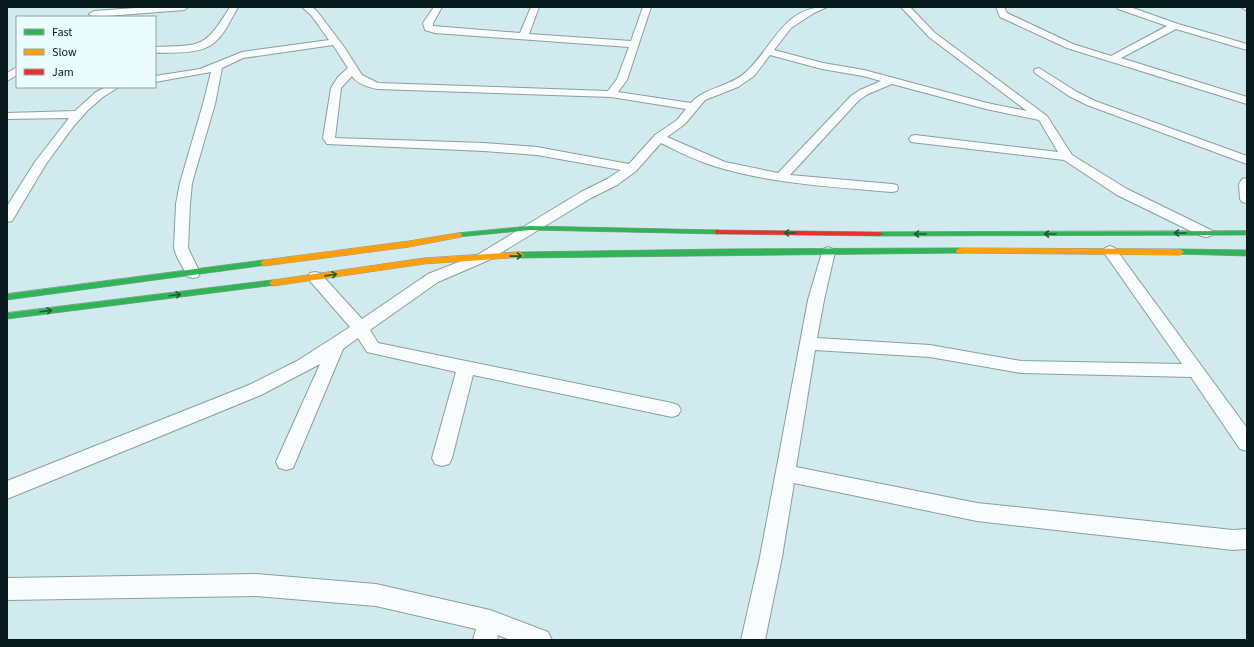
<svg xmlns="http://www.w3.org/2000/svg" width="1254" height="647" font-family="'Source Sans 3',sans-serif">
<rect width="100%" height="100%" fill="#d1eaed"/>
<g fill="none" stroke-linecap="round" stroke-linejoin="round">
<defs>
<g id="street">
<polygon points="149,7 188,7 184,10 94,17 89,14 94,11"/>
<path d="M 230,7 L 238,7 C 231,19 225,34 214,43 C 199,55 173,52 155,53 L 155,47 C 202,45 204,49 230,7 Z"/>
<path d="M 302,7 L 312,7 L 317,11 L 344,47 L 362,75 L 378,83 L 608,91 L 617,79 L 629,47 L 435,33 L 425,30 L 423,23 L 434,7 L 442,7 L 433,23 L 433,26 L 520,33 L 531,7 L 539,7 L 529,34 L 631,41 L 643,7 L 651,7 L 627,80 L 618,92 L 691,103 C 705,87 730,87 746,72 C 774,46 783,7 827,7 L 814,13 L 791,28 L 774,50 L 823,63 L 864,70 L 987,103 L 1027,111 L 929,37 L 901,7 L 910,7 L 935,33 L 1047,116 L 1072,155 L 1127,189 L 1211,230 L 1213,233 L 1211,236 L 1206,237 L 1201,236 L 1117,195 L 1064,160 L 911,142 L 909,139 L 911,136 L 915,135 L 1058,152 L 1039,120 L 986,109 L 892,84 L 868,94 L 859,100 L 790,175 L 892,184 L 897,185 L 898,188 L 897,191 L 892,192 C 833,187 774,184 717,167 C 697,161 679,152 661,143 L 636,171 L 617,185 L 591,198 L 489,260 L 438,282 L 370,330 L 378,343 L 672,403 L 678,405 L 681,410 L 678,415 L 672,417 L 473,375 L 452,458 L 449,464 L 442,466 L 435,464 L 432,458 L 456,372 L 367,352 L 358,338 L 343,349 L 293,468 L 286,470 L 279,468 L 276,462 L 320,364 L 261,395 L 7,499 L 7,481 L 249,385 L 297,361 L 350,327 L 310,281 L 308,277 L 310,273 L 315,272 L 320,273 L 362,319 L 428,274 L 479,254 L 581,192 L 607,179 L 621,170 L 537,155 L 484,151 L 327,144 L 323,138 L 331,88 L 338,77 L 348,68 L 333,45 L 243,58 L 222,68 L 215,104 L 192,183 L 190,204 L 188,248 L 200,273 L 198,277 L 193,278 L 188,277 L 177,257 L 174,248 L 176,204 L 180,183 L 203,104 L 211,72 L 155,82 L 155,76 L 200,69 L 242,52 L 329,40 L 311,15 ZM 770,55 L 822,69 L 863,76 L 881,81 L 860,90 L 851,96 L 778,173 L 725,162 L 667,137 L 685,124 L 705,100 L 738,87 L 754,76 ZM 352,76 C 357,84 368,87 377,89 L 611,97 L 686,109 L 677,120 L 655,135 L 629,164 L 537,147 L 484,143 L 335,138 L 341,88 Z"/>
<polygon points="996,7 1004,7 1007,13 1073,44 1111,56 1167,26 1118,9 1117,7 1130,7 1178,24 1247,44 1247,50 1176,29 1121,58 1247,97 1247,104 1067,48 1000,17"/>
<polygon points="1241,7 1247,7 1247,11"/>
<polygon points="17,67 17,75 7,81 7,73"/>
<polygon points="1039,68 1077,92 1095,101 1247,156 1247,164 1087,105 1069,96 1035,73 1034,71 1035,69"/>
<polygon points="106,87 119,87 103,97 88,110 73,127 46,164 12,221 7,222 7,206 9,203 35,162 69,118 7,119 7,113 75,111 96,92"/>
<polygon points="1247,178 1247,203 1242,202 1240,199 1239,184 1242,179"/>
<polygon points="1110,246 1115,248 1247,428 1247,451 1240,449 1191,377 1021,373 930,357 815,350 796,467 977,503 1233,530 1247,529 1247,549 1233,550 977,521 794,483 782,557 765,640 741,640 760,557 808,300 823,249 828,247 833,249 835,252 824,300 817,338 930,345 1021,361 1182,364 1103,251 1105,248"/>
<polygon points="256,574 376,584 490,610 548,632 552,640 510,640 498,635 497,640 473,640 476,629 376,606 256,596 7,600 7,578"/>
</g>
<g id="fast">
<polygon points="530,226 719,230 723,232 719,234 530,230 458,237 454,235 458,233"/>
<polygon points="1247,231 1247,235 879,236 875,234 879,232"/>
<polygon points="960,248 963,249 964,251 963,253 520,258 516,255 520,252 723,249"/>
<polygon points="1180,249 1247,250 1247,256 1177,254 1176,252 1177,250"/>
<polygon points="264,260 267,261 268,263 267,265 7,300 7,294"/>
<polygon points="273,280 276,281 277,283 276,285 7,319 7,313"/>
</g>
<g id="slow">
<polygon points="458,233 461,233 462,235 461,237 409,247 264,266 260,263 264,260 409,241"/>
<polygon points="960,248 1180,249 1184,252 1180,255 957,253 956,251 957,249"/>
<polygon points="520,252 524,255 523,257 424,264 273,286 269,283 273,280 424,258"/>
</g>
<polygon id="jam" points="716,230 879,232 883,234 879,236 719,234 716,234 715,232"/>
</defs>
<!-- street casing -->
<use href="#street" stroke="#8b9ea0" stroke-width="2"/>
<!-- fast casing -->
<use href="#fast" stroke="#8b9ea0" stroke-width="1"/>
<!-- slow casing -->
<use href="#slow" stroke="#8b9ea0" stroke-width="1"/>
<!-- jam casing -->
<use href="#jam" stroke="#8b9ea0" stroke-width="1"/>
<!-- street -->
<use href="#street" fill="#f8fcfc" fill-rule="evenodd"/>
<!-- fast -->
<use href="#fast" fill="#30b455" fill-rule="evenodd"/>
<!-- slow -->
<use href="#slow" fill="#ff9f0a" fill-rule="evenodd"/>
<!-- jam -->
<use href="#jam" fill="#e5322d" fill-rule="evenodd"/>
</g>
<!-- one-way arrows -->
<defs><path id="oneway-shaft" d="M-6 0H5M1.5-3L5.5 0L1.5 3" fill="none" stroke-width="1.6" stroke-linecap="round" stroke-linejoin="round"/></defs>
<g stroke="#1a5f35">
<use href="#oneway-shaft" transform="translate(790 233) rotate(-179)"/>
<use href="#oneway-shaft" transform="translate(1180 233) rotate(180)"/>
<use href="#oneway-shaft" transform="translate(920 234) rotate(180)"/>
<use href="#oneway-shaft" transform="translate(1050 234) rotate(180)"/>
<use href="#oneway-shaft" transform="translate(516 256) rotate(-1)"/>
<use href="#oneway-shaft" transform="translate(331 275) rotate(-8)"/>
<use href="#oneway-shaft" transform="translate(175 295) rotate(-7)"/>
<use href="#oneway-shaft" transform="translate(46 311) rotate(-7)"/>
</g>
<!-- border -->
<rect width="1254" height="647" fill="none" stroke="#081a1b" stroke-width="16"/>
<!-- legend -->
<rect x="16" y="16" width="140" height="72" fill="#eafcfd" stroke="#90a2a3"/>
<rect x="24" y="29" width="20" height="6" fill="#30b455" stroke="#90a2a3"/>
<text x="52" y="36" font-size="12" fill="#081a1b">Fast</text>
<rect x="24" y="49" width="20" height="6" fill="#ff9f0a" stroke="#90a2a3"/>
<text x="52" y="56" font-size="12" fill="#081a1b">Slow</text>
<rect x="24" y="69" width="20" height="6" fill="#e5322d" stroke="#90a2a3"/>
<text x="52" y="76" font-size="12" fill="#081a1b">Jam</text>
</svg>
